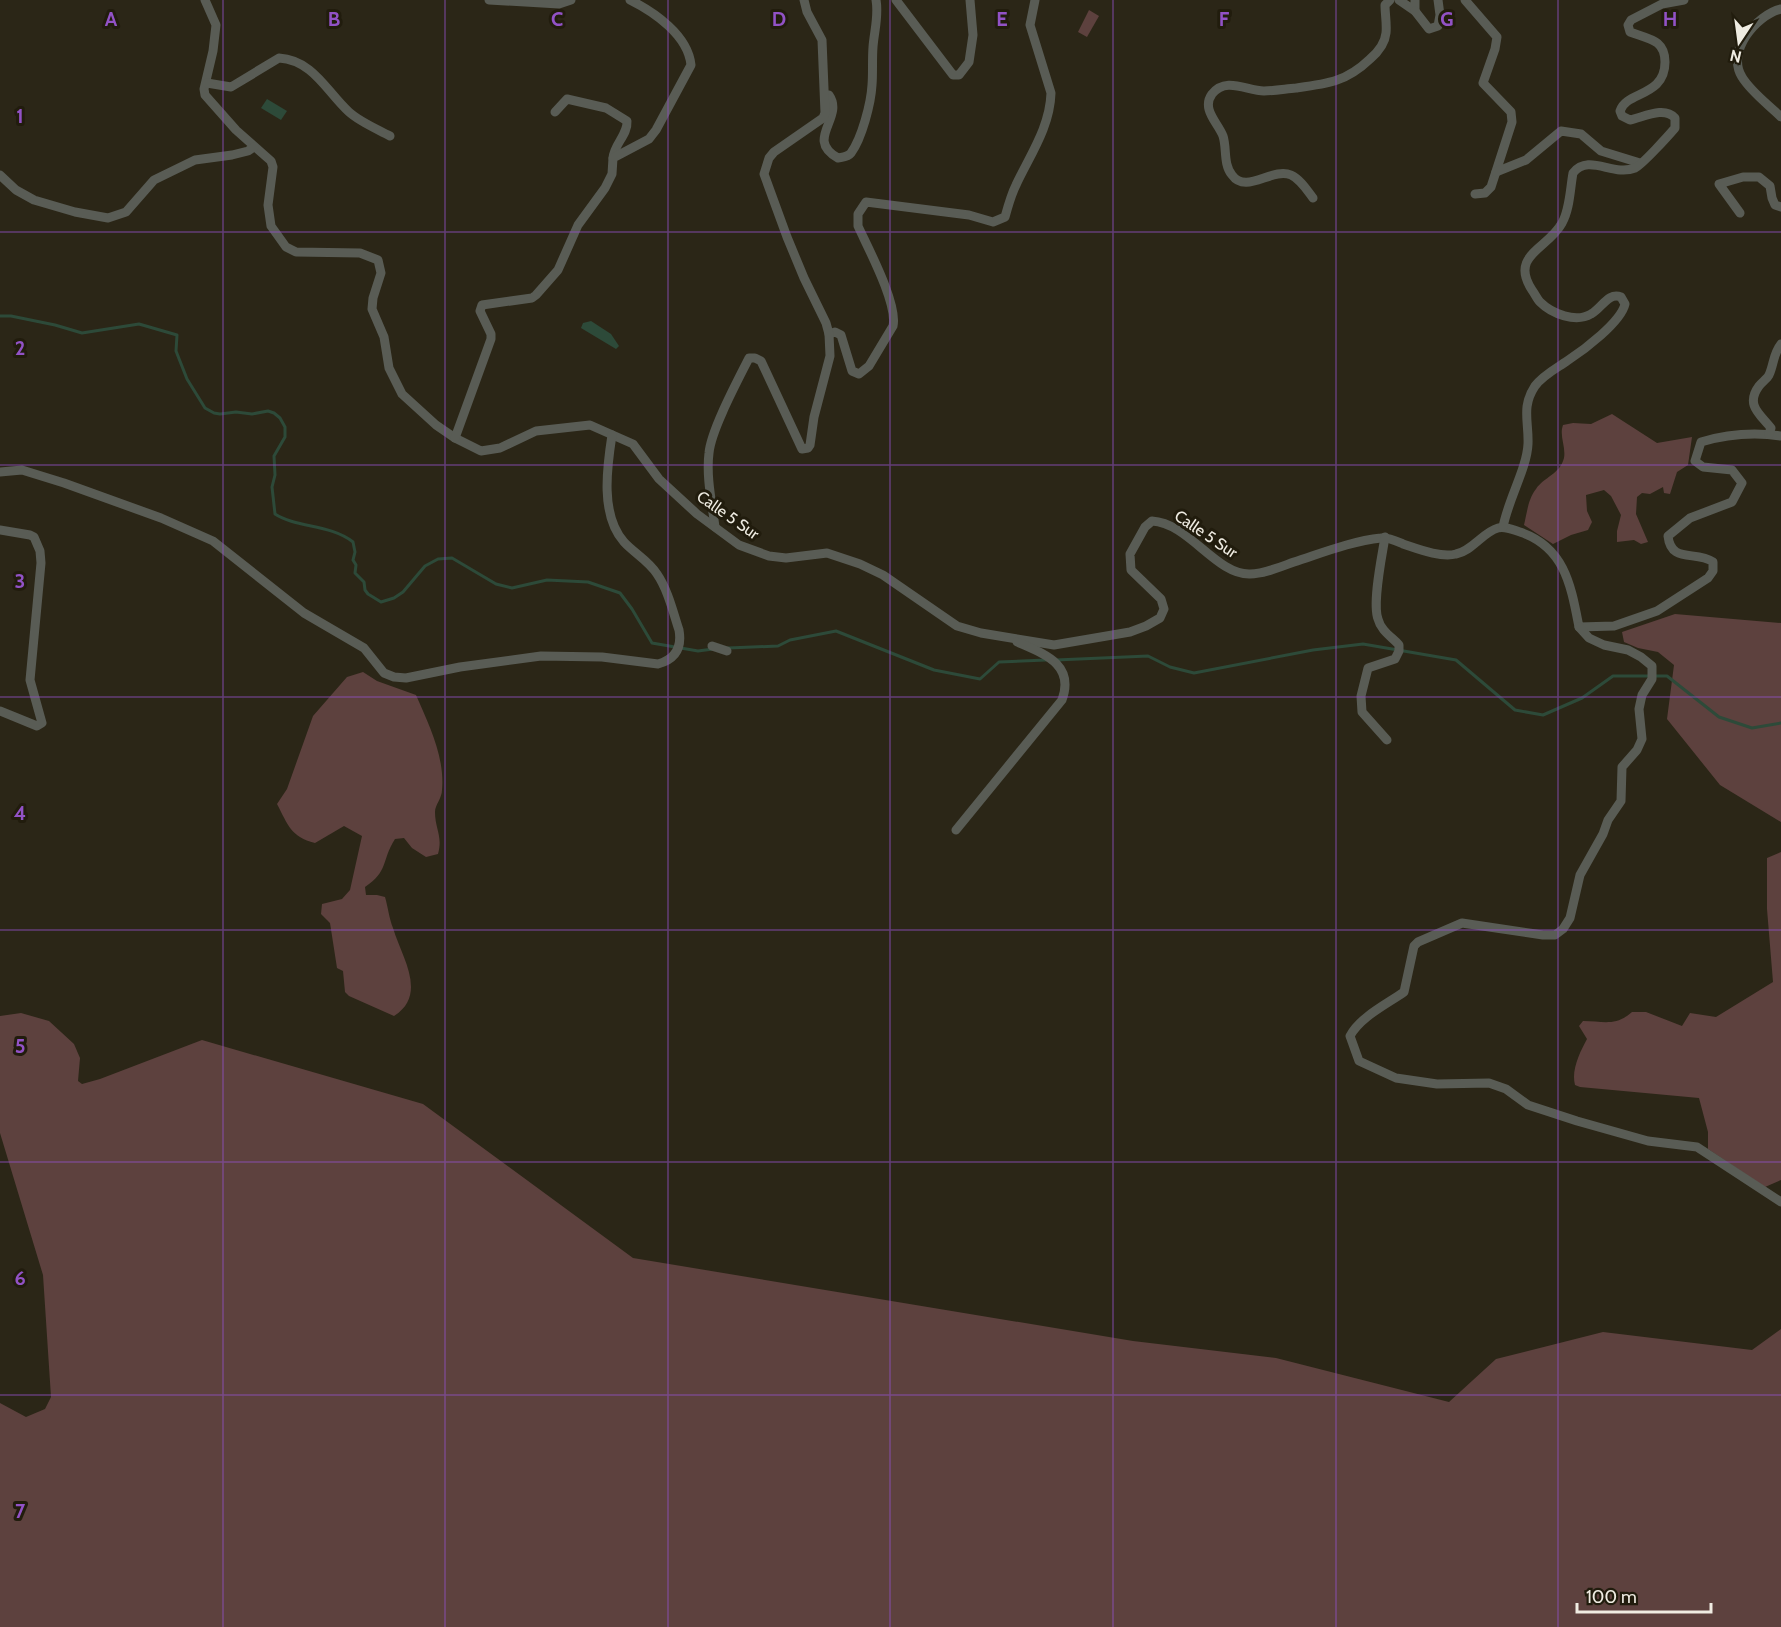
<svg xmlns="http://www.w3.org/2000/svg" width="1781" height="1627" font-family="Cabin,sans-serif">
<rect width="100%" height="100%" fill="#2b2617"/>
<!-- green -->
<g fill="#5d413e">
<polygon points="1089,10 1099,16 1087,37 1078,32"/>
<path d="M 1612,414 L 1657,443 L 1692,437 L 1688,465 L 1677,472 L 1670,494 L 1664,493 L 1663,487 L 1650,494 L 1642,493 L 1637,497 L 1636,514 L 1648,542 L 1641,544 L 1634,540 L 1617,542 L 1617,531 L 1621,515 L 1611,496 L 1604,490 L 1586,495 L 1587,511 L 1592,522 L 1588,530 L 1571,535 L 1553,544 L 1524,525 C 1527,513 1528,499 1536,489 C 1544,477 1560,474 1564,458 C 1566,446 1559,436 1563,425 L 1573,423 L 1591,424 Z"/>
<polygon points="1675,614 1781,623 1781,822 1720,785 1667,719 1674,665 1658,652 1638,648 1624,642 1622,632"/>
<path d="M 363,672 L 377,681 L 416,695 C 429,725 445,757 442,790 C 442,798 435,805 435,812 C 435,829 443,836 438,854 L 426,857 L 412,848 L 404,838 L 395,839 C 381,861 389,871 365,887 L 366,895 L 377,895 L 385,897 C 388,907 389,918 393,928 C 402,958 428,994 394,1016 L 349,996 L 345,992 L 343,971 L 337,968 L 330,923 L 321,914 L 322,904 L 342,899 L 350,890 L 362,836 L 344,826 L 315,843 C 291,837 288,825 277,804 L 287,789 L 313,716 L 347,677 Z"/>
<path d="M 1781,852 L 1781,1180 L 1765,1187 L 1708,1149 L 1708,1132 L 1699,1098 L 1580,1087 L 1575,1085 C 1571,1070 1580,1052 1587,1039 L 1579,1026 L 1583,1021 C 1603,1021 1615,1027 1632,1012 L 1646,1012 L 1682,1026 L 1690,1013 L 1716,1017 L 1773,982 L 1767,909 L 1767,858 Z"/>
<polygon points="21,1013 49,1021 74,1044 80,1058 78,1081 82,1084 100,1079 202,1040 423,1104 633,1258 1133,1341 1276,1358 1449,1402 1496,1359 1603,1332 1752,1350 1781,1329 1781,1627 0,1627 0,1403 26,1417 45,1409 51,1397 43,1275 0,1133 0,1016"/>
</g>
<!-- water -->
<g fill="#2d4a39">
<polygon points="267,99 287,111 281,120 261,108"/>
<polygon points="591,321 611,334 619,346 616,349 581,328 583,323"/>
</g>
<g fill="none" stroke-linecap="round" stroke-linejoin="round">
<!-- stream -->
<g stroke="#2d4a39" stroke-width="3">
<path d="M 0,316 L 11,316 L 55,325 L 82,333 L 139,324 L 177,335 L 176,351 L 187,379 L 205,408 L 214,413 L 220,414 L 236,412 L 252,414 L 268,411 L 274,413 L 280,418 L 285,427 L 285,437 L 274,456 L 275,475 L 272,487 L 275,514 C 296,528 330,524 353,542 L 355,552 L 353,560 L 356,565 L 355,573 L 364,582 L 365,590 L 368,594 L 381,602 L 394,598 L 403,592 L 425,566 L 438,559 L 452,558 L 496,584 L 512,588 L 547,580 L 588,582 L 620,593 L 632,609 L 652,643 L 698,651 L 713,649"/>
<polyline points="728,648 778,646 790,640 836,631 934,670 980,679 999,662 1046,660"/>
<polyline points="1056,660 1148,656 1170,667 1194,673 1313,650 1363,644 1456,660 1515,710 1543,715 1582,698 1613,676 1667,676 1719,717 1752,728 1781,723"/>
</g>
<!-- minor -->
<g stroke="#595c55" stroke-width="9">
<path d="M 205,0 L 216,25 L 213,51 L 204,89 L 205,95 L 236,130 L 271,161 L 273,167 L 268,205 L 271,226 L 286,247 L 296,252 L 360,253 L 378,260 L 381,273 L 373,298 L 372,309 L 384,337 L 389,368 L 402,394 L 436,425 L 455,438 L 481,451 L 500,448 L 536,431 L 590,425 L 633,444 L 659,479 L 697,514 L 739,545 L 769,556 L 786,558 L 827,553 L 860,564 L 883,575 L 957,626 L 981,633 L 1054,645 L 1130,632 L 1146,626 L 1160,618 L 1164,609 L 1161,599 L 1131,570 L 1130,554 L 1145,527 L 1152,521 C 1189,523 1216,575 1250,574 C 1264,574 1280,567 1294,562 C 1322,553 1352,541 1381,538 C 1388,537 1396,541 1403,544 C 1418,549 1441,558 1456,554 C 1472,551 1483,532 1498,528 C 1506,526 1513,530 1520,532 C 1565,547 1571,586 1579,627 L 1614,626 L 1657,611 L 1708,578 L 1713,571 L 1713,562 C 1696,550 1671,564 1668,536 L 1690,518 L 1732,502 L 1742,483 L 1732,470 L 1703,467 L 1695,461 L 1701,442 C 1728,434 1753,432 1781,436"/>
<polyline points="489,0 559,4 571,0"/>
<polyline points="896,0 953,75 959,75 969,62 973,35 970,0"/>
<polyline points="1399,0 1415,11 1415,0"/>
<polyline points="1465,0 1497,37 1495,49 1483,83 1511,112 1512,122 1491,187 1485,193 1475,194"/>
<path d="M 1781,9 C 1756,15 1726,52 1742,77 C 1751,92 1769,105 1781,117"/>
<polyline points="1415,11 1429,29 1438,26 1440,15 1438,0"/>
<path d="M 207,83 L 231,87 L 279,58 C 313,60 327,92 349,112 C 360,122 377,129 390,136"/>
<path d="M 825,95 L 829,95 C 845,118 804,139 838,158 C 843,157 848,157 851,153 C 862,138 871,103 872,85 C 873,73 872,60 873,47 C 874,32 879,16 876,0"/>
<path d="M 555,112 L 567,99 L 606,108 L 627,121 C 628,135 614,144 613,158"/>
<polyline points="1496,172 1526,160 1561,131 1581,134 1601,151 1640,163"/>
<polyline points="0,175 16,190 34,200 75,212 108,218 126,212 154,180 195,160 232,155 248,151 254,147"/>
<path d="M 1313,198 C 1307,190 1300,179 1291,175 C 1272,167 1246,195 1232,175 C 1223,164 1227,148 1223,136 C 1218,123 1201,109 1212,94 C 1226,76 1247,91 1264,91 C 1274,91 1285,89 1296,88 C 1327,84 1346,82 1370,59 C 1377,53 1385,43 1386,33 C 1387,24 1385,14 1385,5 L 1390,0"/>
<polyline points="1740,213 1719,184 1743,177 1759,177 1770,186 1772,198 1775,205 1781,207"/>
<path d="M 829,334 L 835,332 L 841,335 L 852,371 L 859,374 L 869,366 L 893,326 C 898,304 868,248 858,226 L 858,214 L 866,202 L 969,215 L 993,222 L 1005,217 C 1008,206 1011,195 1016,185 C 1030,155 1050,127 1051,93 L 1030,25 L 1035,0"/>
<path d="M 1769,434 L 1771,428 C 1760,414 1745,405 1759,386 C 1762,382 1767,379 1769,375 C 1774,364 1773,354 1781,344"/>
<path d="M 455,438 L 491,339 L 491,334 L 480,311 L 482,305 L 532,298 L 536,295 L 558,270 L 578,225 L 605,188 L 612,174 L 613,158 L 649,139 L 656,130 L 691,65 C 688,35 654,12 630,0"/>
<path d="M 0,472 L 22,470 L 64,483 L 161,518 L 213,541 L 304,613 L 364,648 L 384,673 L 394,677 L 406,678 L 460,667 L 541,656 L 602,657 L 658,664 C 676,659 682,647 679,630 C 673,612 668,590 657,574 C 649,561 634,553 624,542 C 600,515 607,467 612,435"/>
<path d="M 715,527 C 712,503 706,477 709,453 C 711,430 738,380 749,358 L 755,358 L 761,361 L 802,449 L 808,448 L 810,445 L 814,417 L 830,356 L 829,334 L 826,323 L 804,278 L 787,237 L 764,174 L 769,158 L 774,152 L 823,118 L 825,113 L 822,40 L 807,12 L 804,0"/>
<path d="M 1503,527 C 1508,500 1527,468 1528,444 C 1529,422 1521,407 1535,386 C 1543,375 1557,368 1567,361 C 1584,350 1621,322 1625,304 L 1621,297 C 1608,292 1602,308 1591,314 C 1576,323 1552,314 1540,302 C 1537,299 1535,294 1532,290 C 1509,255 1548,249 1562,223 C 1570,209 1570,189 1573,173 C 1589,153 1613,177 1635,168 C 1642,165 1669,135 1675,128 L 1675,118 C 1664,106 1644,117 1630,120 L 1622,116 L 1620,111 C 1626,91 1665,97 1665,62 C 1665,39 1648,39 1630,32 L 1628,25 L 1631,20 L 1662,4 L 1684,0"/>
<polyline points="0,530 30,535 34,537 40,551 41,563 30,680 42,723 37,726 0,711"/>
<path d="M 1385,537 C 1382,556 1372,603 1378,619 C 1381,631 1392,637 1399,645 L 1399,651 L 1395,659 L 1368,668 L 1361,696 L 1362,712 L 1387,740"/>
<path d="M 1579,627 L 1589,638 L 1604,645 L 1628,650 L 1641,657 L 1652,666 L 1652,679 L 1642,695 L 1639,709 L 1642,739 L 1637,750 L 1622,767 L 1621,801 L 1608,820 L 1603,834 L 1580,875 L 1570,918 L 1563,929 L 1555,935 L 1543,935 L 1462,923 L 1418,942 L 1414,946 L 1404,992 C 1387,1004 1360,1017 1350,1036 L 1359,1061 L 1396,1078 L 1437,1084 L 1489,1083 L 1506,1089 L 1528,1105 L 1577,1121 L 1648,1141 L 1697,1147 L 1781,1202"/>
<polyline points="712,646 727,651"/>
<path d="M 956,830 L 1062,700 C 1075,664 1044,654 1017,642"/>
</g>
</g>
<!-- grid -->
<path fill="none" stroke="#9252c6" stroke-width="1.5" stroke-opacity="0.55" d="M 223,0 L 223,1627M 445,0 L 445,1627M 668,0 L 668,1627M 890,0 L 890,1627M 1113,0 L 1113,1627M 1336,0 L 1336,1627M 1558,0 L 1558,1627M 0,232 L 1781,232M 0,465 L 1781,465M 0,697 L 1781,697M 0,930 L 1781,930M 0,1162 L 1781,1162M 0,1395 L 1781,1395"/>
<g text-anchor="middle" dominant-baseline="central" stroke-width="6" stroke-linejoin="round" paint-order="stroke">
<!-- street labels -->
<g font-size="16" fill="#efece2" stroke="#211c0d">
<text transform="translate(728 515) rotate(35)">Calle 5 Sur</text>
<text transform="translate(1206 534) rotate(34)">Calle 5 Sur</text>
</g>
</g>
<g font-size="20" text-anchor="middle" font-weight="bold" fill="#9252c6" stroke="#211c0d" stroke-width="6" stroke-linejoin="round" paint-order="stroke">
<text x="111" y="26">A</text>
<text x="334" y="26">B</text>
<text x="557" y="26">C</text>
<text x="779" y="26">D</text>
<text x="1002" y="26">E</text>
<text x="1224" y="26">F</text>
<text x="1447" y="26">G</text>
<text x="1670" y="26">H</text>
<text x="20" y="123">1</text>
<text x="20" y="355">2</text>
<text x="20" y="588">3</text>
<text x="20" y="820">4</text>
<text x="20" y="1053">5</text>
<text x="20" y="1285">6</text>
<text x="20" y="1518">7</text>
</g>
<!-- north arrow -->
<g transform="translate(1739 42) rotate(193)" stroke="#211c0d" stroke-width="4.5" paint-order="stroke">
<path d="M0-4.5L10 22L0 15L-10 22Z" fill="#efece2"/>
<text y="-9" font-size="16" font-weight="bold" text-anchor="middle" fill="#efece2">N</text>
</g>
<!-- scale -->
<path d="M1577 1603v9h134v-9" fill="none" stroke="#efece2" stroke-width="3"/>
<text x="1586" y="1603" font-size="18" fill="#efece2" stroke="#211c0d" stroke-width="4.5" paint-order="stroke">100 m</text>
</svg>
